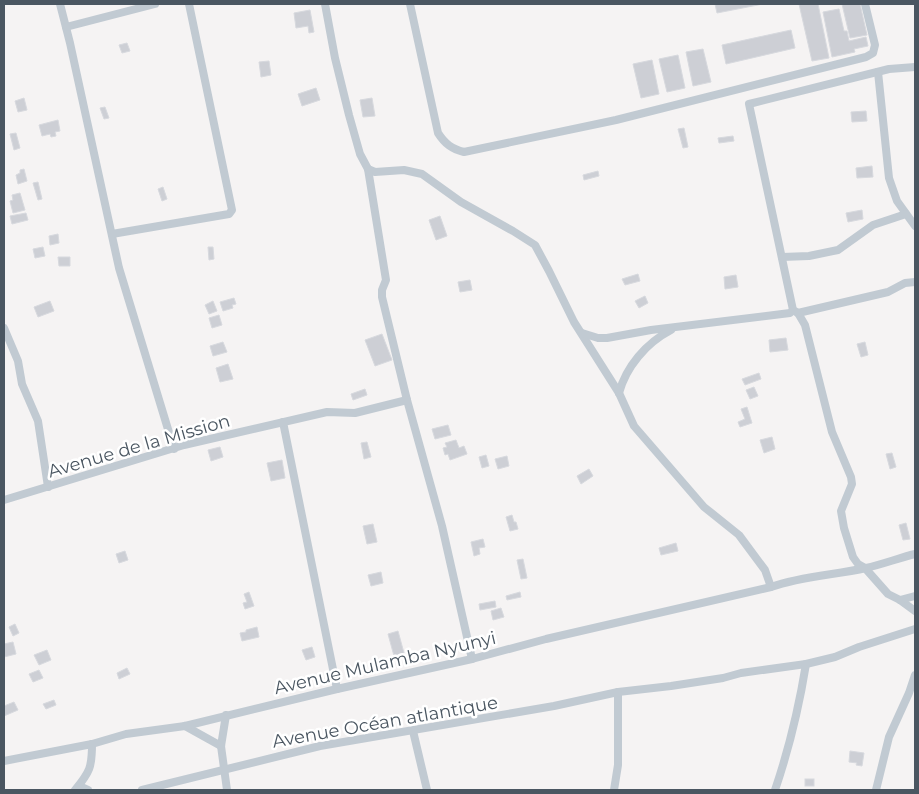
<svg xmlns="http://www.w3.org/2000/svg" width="919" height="794" font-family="Montserrat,sans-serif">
<rect width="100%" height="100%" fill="#f5f3f3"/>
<!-- building -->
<g fill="#cdcfd5" stroke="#d7d9de">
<polygon points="715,4 763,4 717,13"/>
<polygon points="799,4 818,4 829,58 812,61"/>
<polygon points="842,4 860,4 867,35 850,38"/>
<polygon points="839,9 844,31 847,31 849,41 866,37 868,46 854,49 855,52 832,57 823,12"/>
<polygon points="310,10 314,32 309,33 308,26 296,28 294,13"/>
<polygon points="791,30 795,48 726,64 722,45"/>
<polygon points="127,43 130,51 122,53 119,45"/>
<polygon points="703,49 711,82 693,86 686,52"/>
<polygon points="678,55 685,88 667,92 659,59"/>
<polygon points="652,60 659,94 641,98 633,64"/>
<polygon points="269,61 271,75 261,77 259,62"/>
<polygon points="316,88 320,100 302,106 298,94"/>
<polygon points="24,98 27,110 18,112 15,101"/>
<polygon points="372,98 375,116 363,117 360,100"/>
<polygon points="105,107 109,118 104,119 100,108"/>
<polygon points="866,111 867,121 852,122 851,112"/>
<polygon points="58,120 60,131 55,132 56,136 51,137 50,134 42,136 39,125"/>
<polygon points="684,128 688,147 683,148 678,129"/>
<polygon points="16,133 20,148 14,150 10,134"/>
<polygon points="733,136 734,141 719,143 718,138"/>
<polygon points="872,166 873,177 857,178 856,168"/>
<polygon points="24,169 27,181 18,184 16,175 20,173 20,170"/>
<polygon points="598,171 599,176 584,180 583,175"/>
<polygon points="38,182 42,199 38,200 33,183"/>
<polygon points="163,187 167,199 162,201 158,189"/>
<polygon points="20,193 25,210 13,213 10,201 13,200 12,195"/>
<polygon points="862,210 863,219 848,222 846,213"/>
<polygon points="26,213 28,220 12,224 10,216"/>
<polygon points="440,216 447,236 436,240 429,220"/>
<polygon points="58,234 59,243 50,245 49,236"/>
<polygon points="43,247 45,256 35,258 33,249"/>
<polygon points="208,247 213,247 214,259 209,260"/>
<polygon points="58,257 70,257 70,266 59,266"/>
<polygon points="638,274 640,281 625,285 622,279"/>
<polygon points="736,275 738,287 725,289 724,277"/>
<polygon points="470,280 472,290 460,292 458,282"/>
<polygon points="645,296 648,303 639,308 635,301"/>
<polygon points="234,298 236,304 232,305 233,308 223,311 220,302"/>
<polygon points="50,301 54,311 38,317 34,307"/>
<polygon points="213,301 217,311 209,314 205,305"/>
<polygon points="219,315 222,325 212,328 209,318"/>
<polygon points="382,334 392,360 375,366 365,340"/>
<polygon points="786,338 788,350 770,352 769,340"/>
<polygon points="223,342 227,352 213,356 210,346"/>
<polygon points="865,342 868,355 861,357 857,344"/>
<polygon points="228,364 233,379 220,382 216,368"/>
<polygon points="759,373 761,379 745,385 742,379"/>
<polygon points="754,387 758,396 750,399 746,390"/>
<polygon points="365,389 367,395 353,400 351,394"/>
<polygon points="747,407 752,423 740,427 738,422 745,419 741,409"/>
<polygon points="448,425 451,435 435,439 432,429"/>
<polygon points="772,437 775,449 764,453 760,440"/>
<polygon points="456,440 459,448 464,446 467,454 450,460 448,454 445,455 443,448 447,447 445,443"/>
<polygon points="367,442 371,457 364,459 361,443"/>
<polygon points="220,447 223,457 211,461 208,450"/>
<polygon points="892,453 896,467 890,469 886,454"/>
<polygon points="486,455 489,466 482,468 479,457"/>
<polygon points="507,456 509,466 498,469 495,459"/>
<polygon points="282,460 285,478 271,481 267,463"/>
<polygon points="589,469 593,476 581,484 577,476"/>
<polygon points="512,515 514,522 516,522 518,529 510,531 506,517"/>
<polygon points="906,523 910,539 903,540 899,525"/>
<polygon points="373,524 377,542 367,544 363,526"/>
<polygon points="483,539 485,547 479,548 480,554 474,556 471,542"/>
<polygon points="676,543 678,551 661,555 659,548"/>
<polygon points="125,551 128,560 119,563 116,554"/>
<polygon points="523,559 527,578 521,579 517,560"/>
<polygon points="381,572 383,583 371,586 368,575"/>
<polygon points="249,592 254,606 245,609 243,603 247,602 244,594"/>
<polygon points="520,592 521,597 507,600 506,596"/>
<polygon points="495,601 496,607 480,610 479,604"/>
<polygon points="501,608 504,617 493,620 491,611"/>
<polygon points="15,624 19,633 13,636 9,627"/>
<polygon points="257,627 259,637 242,641 240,633 246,632 246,630"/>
<polygon points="398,631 404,653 394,656 388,634"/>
<polygon points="13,642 16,654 4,657 4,644"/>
<polygon points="312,647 315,657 306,660 302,650"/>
<polygon points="47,650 51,660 39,665 34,655"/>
<polygon points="127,668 130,674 119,679 117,673"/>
<polygon points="39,670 43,678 33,682 29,674"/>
<polygon points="54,700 56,705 46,709 43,704"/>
<polygon points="14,702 18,710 4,716 4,706"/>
<polygon points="850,751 864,753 862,766 856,765 857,763 849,762"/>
<rect x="805" y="779" width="9" height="7"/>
</g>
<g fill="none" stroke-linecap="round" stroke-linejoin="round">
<!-- minor -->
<g stroke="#c1cad2" stroke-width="8">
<polyline points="60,4 70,43 119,268 174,449"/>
<polyline points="325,4 335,58 349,115 360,154 368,169 375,172 404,170 422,174 461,202 513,231 535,245 549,271 574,322 619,393 634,426 704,507 739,535 765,570 771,587"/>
<path d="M 410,4 L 438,133 C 445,144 452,149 464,152 L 616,120 L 866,57 L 873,53 L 875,45 L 865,4"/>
<polyline points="66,27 155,4"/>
<polyline points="915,67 889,69 749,104 793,310 798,313 805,325 832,432 851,477 852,484 841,511 844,528 853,557 858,564 865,568 888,594 900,600 915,611"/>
<polyline points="878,72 889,178 897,201 915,226"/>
<polyline points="368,169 386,280 382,290 382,297 407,400 442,526 472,659"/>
<polyline points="112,234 229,214 232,210 189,4"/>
<polyline points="782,257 809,256 838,250 873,225 906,214"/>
<polyline points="798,313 888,292 905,283 915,282"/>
<polyline points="4,328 18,361 22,384 38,421 48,487"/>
<polyline points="582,333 598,338 607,338 651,330 790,313 793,310"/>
<path d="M 619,393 C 626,367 646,343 671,330"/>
<polyline points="283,422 337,689"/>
<polyline points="4,500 184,445 327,412 355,413 407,400"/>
<polyline points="900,600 915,596"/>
<polyline points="226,715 221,746 227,790"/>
<polyline points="185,726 221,746"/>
<polyline points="413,731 427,790"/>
<path d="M 4,761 L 92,744 L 126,734 L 185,726 L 337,689 L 472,659 L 546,639 L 771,587 C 802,576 835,575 866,568 C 883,564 899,558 915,554"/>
<polyline points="79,786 88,790"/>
<path d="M 75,790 C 90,772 92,767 92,744"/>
<polyline points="142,790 320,746 554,706 618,692 671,686 723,678 741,673 806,664 835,657 859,647 915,629"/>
<polyline points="614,790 618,765 618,692"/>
<path d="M 775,790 C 789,749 799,707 806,664"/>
<polyline points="876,790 889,737 909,693 915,675"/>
</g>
</g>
<g text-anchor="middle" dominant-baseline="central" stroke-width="5" stroke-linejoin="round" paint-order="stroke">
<!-- street labels -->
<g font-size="18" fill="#4a5661" stroke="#fff">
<text transform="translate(139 446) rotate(-16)">Avenue de la Mission</text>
<text transform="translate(385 663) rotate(-13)">Avenue Mulamba Nyunyi</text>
<text transform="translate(385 722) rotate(-10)">Avenue Océan atlantique</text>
</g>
</g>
<!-- border -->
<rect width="919" height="794" fill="none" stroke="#4a5661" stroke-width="10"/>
</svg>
